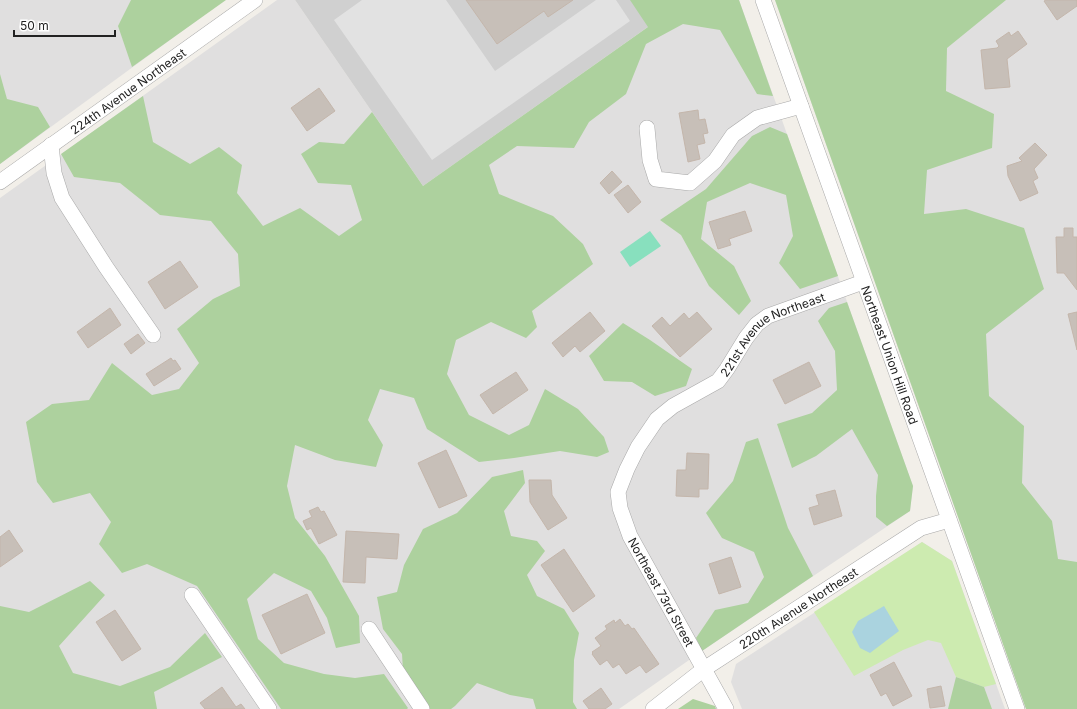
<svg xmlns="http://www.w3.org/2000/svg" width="1077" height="709" font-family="Inter,sans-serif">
<rect width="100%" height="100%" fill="#f2efe9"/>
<!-- residential -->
<g fill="#e0dfdf">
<polygon points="0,0 189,0 200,18 0,164"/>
<polygon points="277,0 295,0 423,186 686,0 739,0 913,486 910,511 702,651 619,709 0,709 0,198"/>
<polygon points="775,0 1077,0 1077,709 1026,709"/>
<polygon points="922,542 952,561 1005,709 742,709 731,682 736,664"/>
</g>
<!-- religious -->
<polygon fill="#d0d0d0" points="295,0 686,0 423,186"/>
<!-- grass -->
<polygon fill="#cdebb0" points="922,542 952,561 996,684 984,687 956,677 941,643 928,640 903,650 854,676 814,612"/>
<!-- forest -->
<g fill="#add19e">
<polygon points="131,0 226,0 132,67 118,26"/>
<polygon points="630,0 739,0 773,96 757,94 720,30 683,24 646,44 626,94 589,122 574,148 517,146 489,165 499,194 553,216 583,244 593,264 532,311 537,327 526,338 491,322 456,340 447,374 469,415 509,435 529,425 545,389 578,409 604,437 609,452 597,457 560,451 514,458 479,462 427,429 414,398 380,389 368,420 383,445 376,467 335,460 295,445 287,486 295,518 325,556 359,616 360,643 336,648 327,618 311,591 274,573 247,599 258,639 284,663 324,674 355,678 384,674 408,708 407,709 281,709 197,586 147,564 122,573 99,544 111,522 90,493 53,503 37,482 26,422 52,404 89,400 112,363 152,395 179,389 199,363 177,329 213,299 240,286 238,254 211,221 160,215 120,183 74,177 61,154 143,96 153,142 190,164 219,147 242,165 237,193 263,226 300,208 339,236 362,220 351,185 318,183 301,154 319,142 344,144 372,112 423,186 648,27"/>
<polygon points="775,0 1006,0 947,48 946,91 994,114 992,148 927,170 924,214 966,209 1024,228 1044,289 986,334 989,396 1024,426 1022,483 1052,521 1058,559 1077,562 1077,709 1026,709"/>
<polygon points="0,74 7,99 38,107 50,127 0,164"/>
<polygon points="770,127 787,134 838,276 800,289 779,263 793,236 786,195 750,183 707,202 701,239 734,266 751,301 739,315 709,286 681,235 660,220 706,189 752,136"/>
<polygon points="847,302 913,486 910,511 887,526 876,517 876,496 878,475 852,429 816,456 792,468 777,424 812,413 837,390 835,351 818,321 829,308"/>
<polygon points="623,323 650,340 692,369 686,386 655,396 632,382 604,381 589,356"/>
<polygon points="758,438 788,528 813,576 702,651 696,638 715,610 748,603 764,577 754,552 722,538 706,513 733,481 746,442"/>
<polygon points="523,470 525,483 504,511 511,536 537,541 545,551 527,575 537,596 564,609 579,633 574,660 573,702 577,709 536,709 533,699 510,695 477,683 455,706 451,709 429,709 403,671 402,654 383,629 377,597 397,592 404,565 423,529 457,513 492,477"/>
<polygon points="90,581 105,595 59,646 73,673 120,686 170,667 205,633 222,657 154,692 157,709 0,709 0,606 29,612"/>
<polygon points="956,677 984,687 992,709 948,709"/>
<polygon points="693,699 715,706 716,709 678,709"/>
</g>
<!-- pitch -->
<polygon fill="#88e0be" points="650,231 661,246 630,267 620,252"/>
<!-- parking -->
<polygon fill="#e2e2e2" points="362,0 446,0 495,71 596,0 616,0 630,21 432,160 334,20"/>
<!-- water -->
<polygon fill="#aad3df" points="884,606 899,631 870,653 860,648 852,632 858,621"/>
<!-- building -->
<g fill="#c7bfb8" stroke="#c4b6ab">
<polygon points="466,0 573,0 548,17 544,11 497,44"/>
<polygon points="1046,0 1077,0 1077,6 1057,20 1044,1"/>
<polygon points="1018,31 1027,44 1007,59 1010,87 985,89 981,50 997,48 999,46 996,41 1009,32 1011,36"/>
<polygon points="319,88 335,111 307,131 291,108"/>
<polygon points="698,110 699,120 705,119 708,133 703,134 705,143 697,145 700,159 688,162 679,113"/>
<polygon points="1035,143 1047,155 1034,169 1038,178 1033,181 1038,193 1020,201 1008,176 1007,166 1022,161 1019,158"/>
<polygon points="612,171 622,182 609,194 600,183"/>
<polygon points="628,185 641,202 628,213 614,195"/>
<polygon points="745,211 752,231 729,239 731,245 718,249 709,222"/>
<polygon points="1064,228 1073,228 1073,237 1077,237 1077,290 1064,273 1057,273 1056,237 1064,237"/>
<polygon points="180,261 198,287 165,309 148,282"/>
<polygon points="110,308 121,325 88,348 77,332"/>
<polygon points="590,312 605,331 580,352 575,346 563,357 552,343"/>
<polygon points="697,312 712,329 680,357 652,326 662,317 670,326 684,313 689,319"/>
<polygon points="1077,312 1077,350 1068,314"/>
<polygon points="138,334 145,343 131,354 124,344"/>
<polygon points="171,358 173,361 175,360 181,369 154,386 146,374"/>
<polygon points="809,362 821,386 785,404 773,380"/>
<polygon points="516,372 528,390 493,414 480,395"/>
<polygon points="446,450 467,496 439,508 418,463"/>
<polygon points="687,453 709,454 708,489 699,489 699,497 676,496 677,470 686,470"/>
<polygon points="529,480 551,480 552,495 567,518 548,530 530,502"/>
<polygon points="835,490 842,516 814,525 809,508 819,505 816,495"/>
<polygon points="318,507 321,512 324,511 337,535 319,544 311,528 307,530 303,521 312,517 309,511"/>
<polygon points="9,530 23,551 0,567 0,537"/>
<polygon points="346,531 399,534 397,559 366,557 365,583 343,582"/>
<polygon points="564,549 595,596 573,612 541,565"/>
<polygon points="731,557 741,587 719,594 709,564"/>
<polygon points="307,594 325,633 281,654 262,615"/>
<polygon points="115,610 141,649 122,661 96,622"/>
<polygon points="620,619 625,626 628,624 632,629 634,628 659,664 646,673 640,665 626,674 619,664 613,668 607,660 600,665 592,654 593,653 592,652 601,646 595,638 607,629 605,626 614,620 615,623"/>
<polygon points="894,662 912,696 893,706 886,693 881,696 870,675"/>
<polygon points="941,686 945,706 930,708 927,689"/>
<polygon points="222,687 236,707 241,704 245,709 205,709 200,703"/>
<polygon points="601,688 612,704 605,709 589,709 583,701"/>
</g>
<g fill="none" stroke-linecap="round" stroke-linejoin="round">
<defs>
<g id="minor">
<path id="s1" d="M 763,0 L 1017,709"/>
<polyline points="647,128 650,160 656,179 690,183 715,161 733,135 757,118 801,106"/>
<polyline points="51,145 54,173 62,198 106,267 153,335"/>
<path id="s2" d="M 0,182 L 255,0"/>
<polyline points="192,595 269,709"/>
<polyline points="369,629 422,709"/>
<path id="s3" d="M 653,709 L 704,669 L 921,528 L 949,520"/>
<path id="s4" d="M 726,709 L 630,536 L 620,508 L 618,492 L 627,469 L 638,447 L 657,419 L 673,406 L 718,381 L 727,369 L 746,338 L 757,324 L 768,316 L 863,282"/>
</g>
</defs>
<!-- minor casing -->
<use href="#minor" stroke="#a9a9a9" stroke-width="16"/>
<!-- minor -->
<use href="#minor" stroke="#fff" stroke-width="15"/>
</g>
<g text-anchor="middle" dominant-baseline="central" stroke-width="3" stroke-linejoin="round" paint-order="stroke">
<!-- street labels -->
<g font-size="12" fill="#222" stroke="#fff">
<text stroke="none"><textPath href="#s2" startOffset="157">224th Avenue Northeast</textPath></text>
<text stroke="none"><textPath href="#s4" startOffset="474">221st Avenue Northeast</textPath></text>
<text stroke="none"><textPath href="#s1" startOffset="377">Northeast Union Hill Road</textPath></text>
<text transform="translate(661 592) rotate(61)">Northeast 73rd Street</text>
<text stroke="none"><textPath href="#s3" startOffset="177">220th Avenue Northeast</textPath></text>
</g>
</g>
<!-- scale -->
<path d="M14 30v6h101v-6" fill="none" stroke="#222222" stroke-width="2"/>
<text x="20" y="30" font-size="12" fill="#222222" stroke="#ffffff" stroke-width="3" paint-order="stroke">50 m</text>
</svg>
